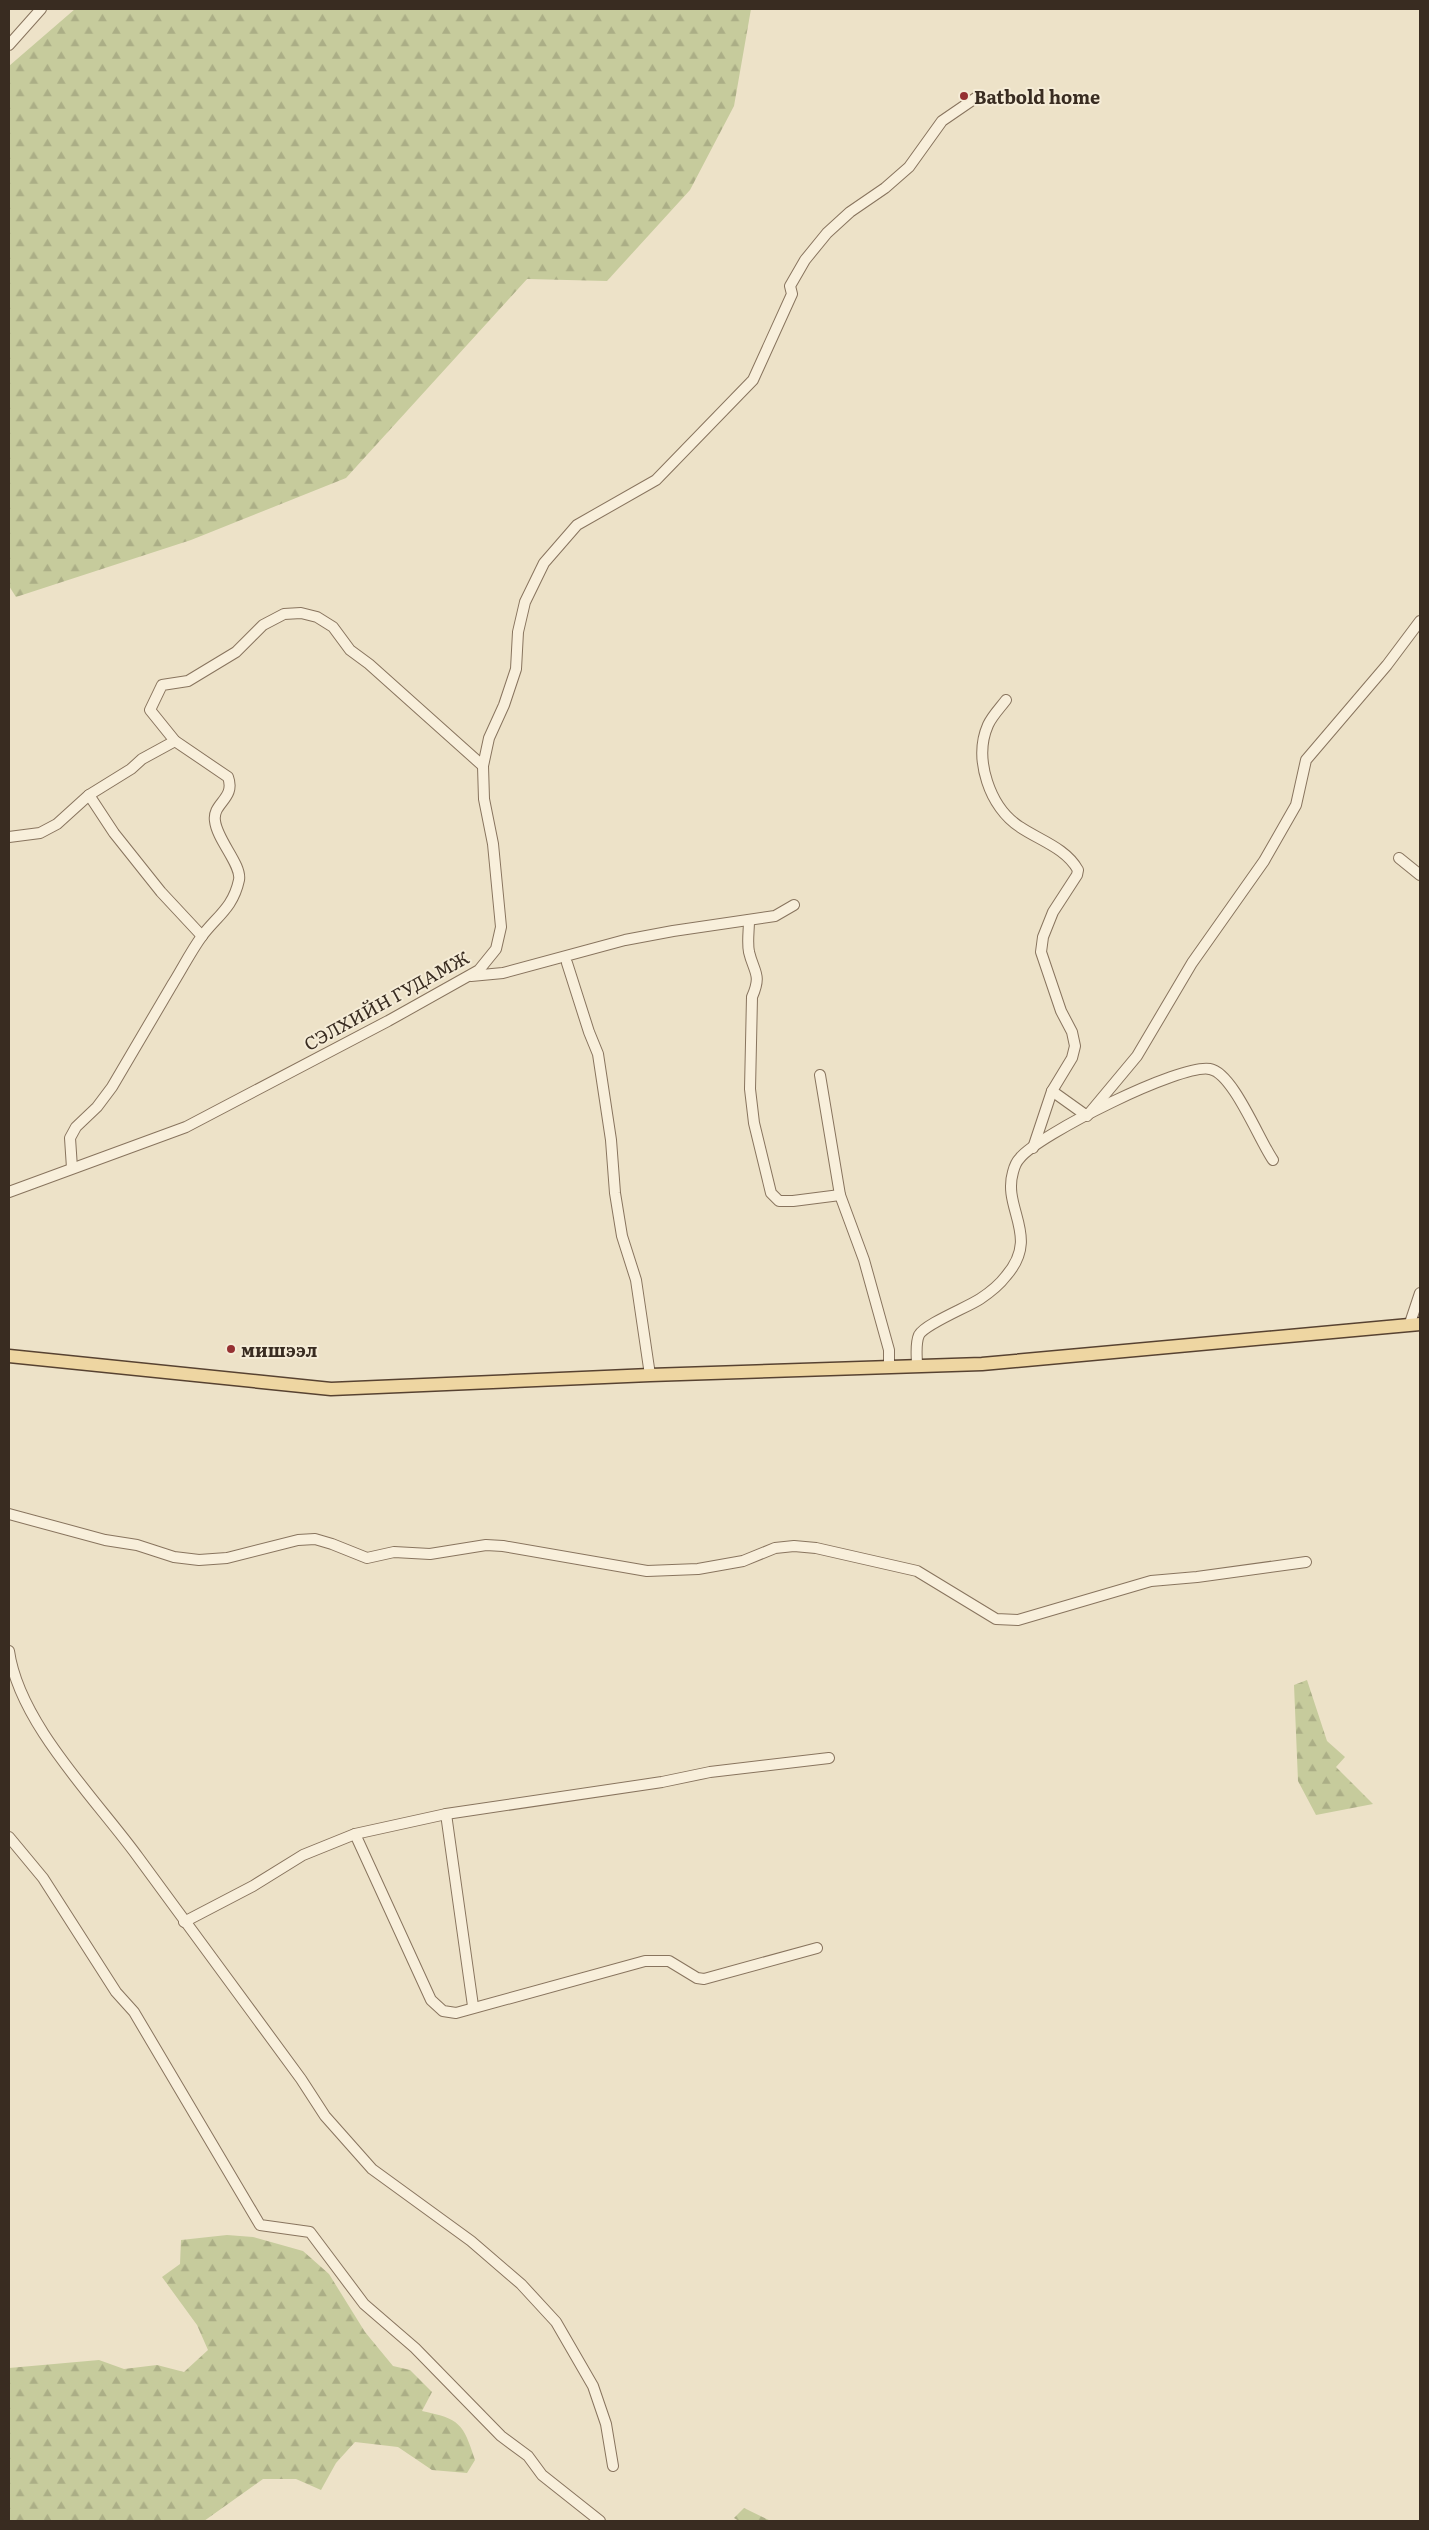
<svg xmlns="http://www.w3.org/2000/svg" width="1429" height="2530" font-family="Literata,serif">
<defs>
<pattern id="forest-firs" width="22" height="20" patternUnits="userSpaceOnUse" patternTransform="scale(1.25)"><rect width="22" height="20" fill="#c6cb9c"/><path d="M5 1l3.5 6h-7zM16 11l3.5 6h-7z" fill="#abae86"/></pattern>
</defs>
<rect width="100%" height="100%" fill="#ede2c8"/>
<!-- forest -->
<g fill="url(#forest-firs)">
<polygon points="75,9 751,9 734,106 690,190 607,281 527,279 346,478 191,540 16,597 9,586 9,66"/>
<polygon points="1307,1680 1327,1741 1345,1757 1336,1767 1373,1804 1316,1815 1298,1781 1294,1685"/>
<path d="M 227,2235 L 253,2237 L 303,2251 L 329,2274 L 365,2332 L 393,2366 L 410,2370 L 432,2392 L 422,2411 C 460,2419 463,2423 475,2460 L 467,2473 L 432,2470 L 398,2447 L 355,2442 L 336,2463 L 321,2490 L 296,2479 L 263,2479 L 204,2521 L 9,2521 L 9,2368 L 99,2360 L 124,2369 L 157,2365 L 184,2372 L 208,2350 L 197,2325 L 162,2277 L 180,2264 L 181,2240 Z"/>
<polygon points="744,2508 771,2521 739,2521 734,2518"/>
</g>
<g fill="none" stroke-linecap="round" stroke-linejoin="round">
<defs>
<g id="minor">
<polyline points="9,45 41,9"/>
<path d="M 1006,700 C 1000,708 992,716 988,725 C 973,759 990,808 1020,827 C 1039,840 1066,848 1078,870 L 1077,875 L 1053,912 L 1043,937 L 1041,952 L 1061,1011 L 1072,1032 L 1075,1046 L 1072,1058 L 1052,1091 L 1033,1148"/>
<polyline points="175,741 142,759 131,769 89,795 114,833 161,892 202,936"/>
<polyline points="9,837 40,833 57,824 89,795"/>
<polyline points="1399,858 1420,875"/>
<path d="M 749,920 C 749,931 747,942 749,952 C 754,973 762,974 752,997 L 750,1089 L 754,1123 L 771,1193 L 779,1201 L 793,1201 L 840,1195"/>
<polyline points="567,963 589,1032 598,1054 611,1140 615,1193 622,1236 636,1280 650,1375"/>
<polyline points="471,976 503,973 625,940 673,931 775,916 794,905"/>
<polyline points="820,1075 840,1195 864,1260 889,1350 889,1368"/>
<polyline points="1052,1091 1087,1116 1137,1056 1192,963 1264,861 1296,805 1306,760 1387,665 1420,621"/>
<path d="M 72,1168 L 70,1138 L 76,1127 L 97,1107 L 112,1087 C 132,1053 152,1019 172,985 C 182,969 191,951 202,936 C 217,916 233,908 239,880 C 242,865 217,840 215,821 C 212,803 236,799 228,777 L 175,741 L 150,710 L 162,685 L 188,681 L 236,652 L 263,625 L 284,614 L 301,613 L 317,617 L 333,627 L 350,650 L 369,664 L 483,766"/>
<polyline points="9,1192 186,1127 388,1021 479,970 496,949 501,927 493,844 484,799 483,766 489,738 504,705 516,669 518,632 525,602 544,563 577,525 656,480 753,380 792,294 790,286 805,260 827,233 850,212 885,188 909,167 942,121 977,97"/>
<polyline points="1410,1323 1420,1293"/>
<path d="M 917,1365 C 917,1357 915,1344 919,1335 C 925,1324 968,1307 980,1299 C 989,1293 1000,1284 1006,1276 C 1041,1236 1002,1209 1013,1172 C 1014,1168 1017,1161 1020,1158 C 1038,1135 1181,1063 1210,1069 C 1233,1073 1259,1140 1273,1160"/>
<polyline points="9,1514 105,1540 137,1545 174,1557 199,1560 227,1558 298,1540 315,1539 332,1544 367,1558 394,1552 430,1554 486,1545 503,1546 647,1571 698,1569 743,1561 775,1548 794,1546 816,1548 917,1571 996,1619 1018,1620 1151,1581 1197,1577 1306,1562"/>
<path d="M 9,1651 C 19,1723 95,1798 138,1857 C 193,1931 246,2005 301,2079 L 325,2116 L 372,2169 L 471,2241 L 521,2284 L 556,2322 L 593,2386 L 606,2424 L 613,2466"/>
<polyline points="446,1814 473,2006"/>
<polyline points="355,1834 431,2000 443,2011 456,2013 645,1961 669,1961 697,1978 704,1979 817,1948"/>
<polyline points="9,1837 43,1878 116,1992 134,2012 260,2225 310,2232 364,2304 415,2348 501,2436 528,2456 542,2475 600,2521"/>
<polyline points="184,1922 253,1886 303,1855 355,1834 446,1814 662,1782 710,1772 829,1758"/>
</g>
<polyline id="major" points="9,1356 331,1389 650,1375 982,1364 1420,1324"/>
</defs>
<!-- minor casing -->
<use href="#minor" stroke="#88745e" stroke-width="12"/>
<!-- major casing -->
<use href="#major" stroke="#574231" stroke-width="15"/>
<!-- minor -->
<use href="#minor" stroke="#f8efdb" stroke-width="10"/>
<!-- major -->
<use href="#major" stroke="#eed6a2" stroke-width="12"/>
</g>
<!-- markers -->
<g fill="#953032" stroke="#f5ecd7" stroke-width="2">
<circle cx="964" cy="96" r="5"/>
<circle cx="231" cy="1349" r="5"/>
</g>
<g text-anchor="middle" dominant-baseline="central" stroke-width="4" stroke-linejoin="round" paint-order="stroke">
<!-- poi labels -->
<g font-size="18" font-weight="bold" fill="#392c21" stroke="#f5ecd7" text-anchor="start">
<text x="974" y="96">Batbold home</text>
<text x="241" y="1349">мишээл</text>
</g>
<!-- street labels -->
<g font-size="18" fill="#392c21" stroke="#f5ecd7">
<text transform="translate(386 1000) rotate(-29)">СЭЛХИЙН ГУДАМЖ</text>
</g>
</g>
<!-- border -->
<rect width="1429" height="2530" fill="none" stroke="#392c21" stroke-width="20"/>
</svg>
